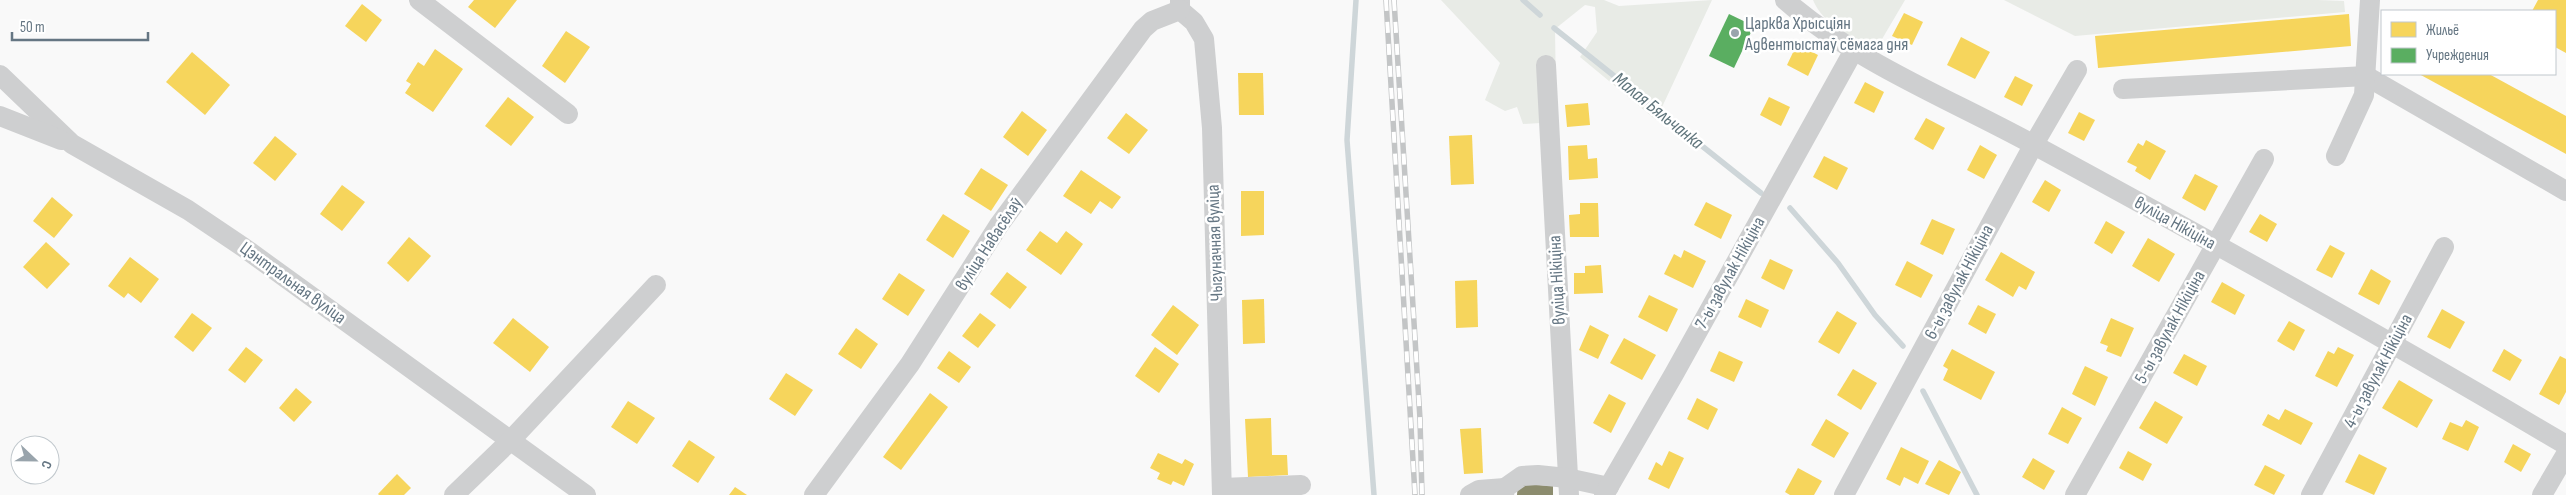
<svg xmlns="http://www.w3.org/2000/svg" width="2566" height="495" font-family="'Sofia Sans Condensed',sans-serif">
<rect width="100%" height="100%" fill="#f9f9f9"/>
<!-- green -->
<g fill="#e8ebe6">
<polygon points="1441,0 1604,0 1619,6 1712,0 1656,120 1580,57 1597,32 1595,7 1585,5 1555,29 1556,95 1541,123 1523,124 1517,107 1505,111 1485,100 1500,63"/>
<path d="M 1813,0 L 1905,0 L 1875,51 C 1853,37 1823,25 1813,0 Z"/>
<polygon points="2004,0 2318,0 2344,1 2345,12 2075,36"/>
</g>
<!-- homes -->
<g fill="#f6d55c">
<polygon points="474,0 517,0 495,28 468,7"/>
<polygon points="2538,0 2566,0 2566,53 2555,47 2555,11 2532,11"/>
<polygon points="362,4 382,20 366,42 345,26"/>
<polygon points="1904,13 1923,22 1912,45 1892,36"/>
<polygon points="2349,14 2351,46 2098,68 2095,36"/>
<polygon points="566,31 590,47 565,83 542,66"/>
<polygon points="1961,37 1990,52 1975,79 1947,65"/>
<polygon points="1797,44 1818,55 1808,76 1787,65"/>
<polygon points="435,49 463,69 433,112 405,93 411,84 406,81 418,62 424,66"/>
<polygon points="192,52 230,85 205,115 166,82"/>
<polygon points="1238,73 1263,73 1264,115 1239,115"/>
<polygon points="2419,74 2489,74 2566,116 2566,154"/>
<polygon points="2015,76 2033,85 2022,106 2004,97"/>
<polygon points="1865,82 1884,92 1874,113 1854,103"/>
<polygon points="508,97 534,117 511,146 485,126"/>
<polygon points="1769,97 1790,107 1781,126 1760,115"/>
<polygon points="1588,103 1590,125 1567,127 1565,105"/>
<polygon points="1022,111 1047,130 1028,156 1003,137"/>
<polygon points="2079,112 2095,120 2084,141 2068,133"/>
<polygon points="1126,113 1148,130 1129,154 1107,138"/>
<polygon points="1926,118 1945,128 1933,150 1914,139"/>
<polygon points="1472,135 1474,184 1451,185 1449,136"/>
<polygon points="275,136 297,154 275,181 253,163"/>
<polygon points="2146,140 2166,151 2150,180 2135,171 2137,167 2127,162 2138,143 2143,146"/>
<polygon points="1587,145 1588,159 1597,158 1598,178 1569,180 1568,146"/>
<polygon points="1980,145 1997,155 1984,179 1967,170"/>
<polygon points="1824,156 1848,168 1837,190 1813,177"/>
<polygon points="981,168 1008,185 991,211 964,194"/>
<polygon points="1081,170 1121,197 1112,209 1100,201 1091,214 1063,196"/>
<polygon points="2195,174 2218,186 2205,211 2182,198"/>
<polygon points="2045,180 2061,190 2049,212 2032,202"/>
<polygon points="342,185 365,202 342,231 320,214"/>
<polygon points="1241,191 1264,191 1264,235 1241,236"/>
<polygon points="52,197 73,215 54,238 33,221"/>
<polygon points="1706,202 1732,215 1721,239 1694,225"/>
<polygon points="1580,203 1598,203 1599,237 1570,237 1569,215 1580,214"/>
<polygon points="943,214 970,231 953,258 926,240"/>
<polygon points="2260,214 2277,224 2267,242 2249,232"/>
<polygon points="1932,219 1955,229 1943,255 1920,244"/>
<polygon points="2106,221 2125,232 2112,254 2094,243"/>
<polygon points="1040,231 1057,243 1066,231 1083,244 1061,275 1026,250"/>
<polygon points="409,237 431,256 408,282 387,263"/>
<polygon points="2148,238 2175,254 2159,282 2132,266"/>
<polygon points="46,242 70,264 47,289 23,267"/>
<polygon points="2330,245 2345,253 2332,278 2316,270"/>
<polygon points="1684,250 1706,261 1693,288 1664,274 1674,254 1681,258"/>
<polygon points="2001,252 2035,272 2026,290 2019,286 2013,297 1985,280"/>
<polygon points="130,257 159,279 141,303 128,293 124,298 108,286"/>
<polygon points="1770,259 1793,270 1784,290 1761,278"/>
<polygon points="1907,261 1933,275 1921,298 1895,285"/>
<polygon points="1601,265 1603,293 1574,294 1574,273 1585,273 1585,266"/>
<polygon points="2371,269 2391,281 2379,305 2358,294"/>
<polygon points="1007,272 1027,287 1010,309 990,294"/>
<polygon points="899,273 925,290 908,316 882,299"/>
<polygon points="1477,280 1478,327 1456,328 1455,281"/>
<polygon points="2222,282 2245,295 2235,315 2211,302"/>
<polygon points="1649,295 1678,309 1667,332 1638,317"/>
<polygon points="1264,299 1265,343 1243,344 1242,300"/>
<polygon points="1746,299 1769,310 1761,328 1738,317"/>
<polygon points="1173,305 1199,325 1177,355 1151,335"/>
<polygon points="1978,305 1996,314 1986,334 1968,324"/>
<polygon points="2442,309 2465,322 2450,349 2427,337"/>
<polygon points="1837,311 1857,323 1839,354 1818,342"/>
<polygon points="192,313 212,328 193,352 174,337"/>
<polygon points="980,313 996,325 978,348 962,336"/>
<polygon points="513,318 549,347 530,372 493,343"/>
<polygon points="2111,318 2134,328 2121,357 2106,351 2108,346 2100,343"/>
<polygon points="2289,321 2305,330 2294,351 2277,341"/>
<polygon points="1590,325 1609,335 1598,359 1579,350"/>
<polygon points="856,328 878,344 861,369 838,354"/>
<polygon points="1624,338 1656,355 1642,380 1610,363"/>
<polygon points="246,347 263,360 245,383 228,370"/>
<polygon points="1155,347 1179,364 1159,393 1135,376"/>
<polygon points="2338,347 2354,355 2337,387 2315,376 2328,351 2334,354"/>
<polygon points="1952,349 1995,372 1981,400 1943,380 1948,369 1943,366"/>
<polygon points="2504,349 2522,360 2510,381 2492,371"/>
<polygon points="949,351 971,367 959,383 937,368"/>
<polygon points="1719,351 1743,362 1734,382 1710,371"/>
<polygon points="2184,354 2207,366 2197,386 2173,373"/>
<polygon points="2560,356 2566,359 2566,392 2559,405 2539,394"/>
<polygon points="2085,366 2108,377 2095,406 2072,394"/>
<polygon points="1853,369 1877,383 1861,410 1837,395"/>
<polygon points="786,373 813,390 795,416 769,399"/>
<polygon points="2399,380 2433,400 2417,428 2382,408"/>
<polygon points="296,388 312,402 294,422 279,408"/>
<polygon points="930,393 948,407 901,470 883,457"/>
<polygon points="1609,394 1626,403 1611,433 1593,423"/>
<polygon points="1697,398 1718,409 1708,430 1687,419"/>
<polygon points="628,401 655,418 637,444 611,427"/>
<polygon points="2155,401 2183,417 2167,444 2139,428"/>
<polygon points="2062,407 2082,418 2068,444 2048,434"/>
<polygon points="2285,409 2313,423 2301,445 2262,425 2268,414 2279,420"/>
<polygon points="1271,418 1272,455 1287,455 1288,475 1248,477 1245,419"/>
<polygon points="1826,419 1849,433 1834,458 1811,445"/>
<polygon points="2466,420 2479,427 2468,451 2442,439 2450,422 2462,427"/>
<polygon points="1481,428 1483,473 1464,474 1460,429"/>
<polygon points="689,440 715,457 698,483 672,466"/>
<polygon points="2513,444 2531,454 2521,472 2504,462"/>
<polygon points="1901,447 1929,461 1918,484 1904,477 1900,486 1886,479"/>
<polygon points="1669,451 1684,458 1669,489 1648,479 1656,462 1662,466"/>
<polygon points="2128,451 2152,464 2143,481 2119,468"/>
<polygon points="1158,453 1182,464 1185,459 1194,464 1184,486 1173,481 1171,485 1157,479 1160,473 1150,468"/>
<polygon points="2359,454 2387,468 2374,495 2345,482"/>
<polygon points="2033,458 2055,471 2044,490 2022,477"/>
<polygon points="1939,460 1961,472 1949,495 1925,484"/>
<polygon points="2265,465 2285,475 2274,495 2254,485"/>
<polygon points="1798,468 1822,481 1814,495 1790,495 1785,492"/>
<polygon points="397,474 411,488 404,495 379,495 378,494"/>
<polygon points="735,487 747,495 729,495"/>
</g>
<!-- public -->
<polygon fill="#5aae61" points="1729,14 1754,26 1734,68 1709,56"/>
<!-- industry -->
<polygon fill="#8c8c6e" points="1518,484 1553,486 1553,495 1517,495"/>
<g fill="none" stroke-linecap="round" stroke-linejoin="round">
<!-- stream -->
<g stroke="#ced6d9" stroke-width="5.5">
<polyline points="1356,0 1347,140 1374,495"/>
<polyline points="1523,0 1540,15"/>
<polyline points="1554,28 1761,193"/>
<polyline points="1790,208 1838,263 1875,315 1903,346"/>
<polyline points="1923,391 1977,495"/>
</g>
<!-- minor -->
<g stroke="#cecfd0" stroke-width="20">
<polyline points="419,0 568,114"/>
<polyline points="1180,0 1180,10 1194,22 1204,39 1212,128 1222,495"/>
<path d="M 1785,0 C 1857,63 1950,99 2034,145 C 2213,242 2391,341 2566,445"/>
<polyline points="1546,65 1569,495"/>
<polyline points="0,75 72,144 188,210 243,247 586,495"/>
<polyline points="2123,89 2366,76 2566,191"/>
<polyline points="0,116 61,140"/>
<polyline points="2336,156 2364,95 2370,0"/>
<polyline points="1222,488 1301,485"/>
<polyline points="454,495 510,441 656,285"/>
<polyline points="814,495 910,364 999,225 1143,29 1152,21 1180,10"/>
<polyline points="1470,495 1479,490 1505,488"/>
<polyline points="1504,495 1505,488 1522,476 1538,475 1567,478 1609,487"/>
<polyline points="1604,495 1674,374 1854,50"/>
<polyline points="1844,495 2034,144 2077,70"/>
<polyline points="2075,495 2264,159"/>
<polyline points="2311,495 2444,247"/>
<polyline points="2542,495 2566,454"/>
</g>
<defs>
<g id="rail">
<polyline points="1386,0 1415,495"/>
<polyline points="1394,0 1420,419 1422,495"/>
</g>
</defs>
<!-- rail casing -->
<use href="#rail" stroke="#c3c5c6" stroke-width="5.5"/>
<!-- rail -->
<use href="#rail" stroke="#fff" stroke-width="4" stroke-dasharray="11" stroke-linecap="butt"/>
</g>
<!-- markers -->
<circle fill="#99a4ac" stroke="#fff" stroke-width="2" cx="1735" cy="33" r="5"/>
<g text-anchor="middle" dominant-baseline="central" stroke-width="5" stroke-linejoin="round" paint-order="stroke">
<!-- poi labels -->
<g font-size="18" fill="#657683" stroke="#fff" text-anchor="start">
<text x="1745" y="23">Царква Хрысціян<tspan x="1745" dy="21">Адвентыстаў сёмага дня</tspan></text>
</g>
<!-- street labels -->
<g font-size="18" fill="#657683" stroke="#fff">
<text transform="translate(2175 223) rotate(29)">вуліца Нікіціна</text>
<text transform="translate(1215 243) rotate(-92)">Чыгуначная вуліца</text>
<text transform="translate(989 244) rotate(-57)">вуліца Навасёлаў</text>
<text transform="translate(1730 273) rotate(-61)">7-ы завулак Нікіціна</text>
<text transform="translate(1557 280) rotate(-93)">вуліца Нікіціна</text>
<text transform="translate(1959 282) rotate(-62)">6-ы завулак Нікіціна</text>
<text transform="translate(293 283) rotate(36)">Цэнтральная вуліца</text>
<text transform="translate(2170 327) rotate(-61)">5-ы завулак Нікіціна</text>
<text transform="translate(2378 371) rotate(-62)">4-ы завулак Нікіціна</text>
</g>
<!-- water labels -->
<g font-size="19" font-style="italic" fill="#60757c" stroke="#fff">
<text transform="translate(1658 111) rotate(39)">Малая Бяльчанка</text>
</g>
</g>
<!-- legend -->
<rect x="2381" y="10" width="175" height="65" fill="#ffffff" stroke="#c1c8cd"/>
<rect x="2391" y="22" width="25" height="15" fill="#f6d55c" stroke="#c1c8cd"/>
<text x="2426" y="35" font-size="15" fill="#657683">Жильё</text>
<rect x="2391" y="48" width="25" height="15" fill="#5aae61" stroke="#c1c8cd"/>
<text x="2426" y="60" font-size="15" fill="#657683">Учреждения</text>
<!-- north arrow -->
<g transform="translate(35 460) rotate(112)"><circle r="24" fill="#ffffff" stroke="#c1c8cd"/>
<path d="M0-4L9 19L0 12L-9 19Z" fill="#99a4ac"/>
<text y="-8" font-size="14" font-weight="bold" text-anchor="middle" fill="#657683">С</text>
</g>
<!-- scale -->
<path d="M12 32v8h136v-8" fill="none" stroke="#657683" stroke-width="2.5"/>
<text x="20" y="32" font-size="15" fill="#657683" stroke="#ffffff" stroke-width="4" paint-order="stroke">50 m</text>
</svg>
